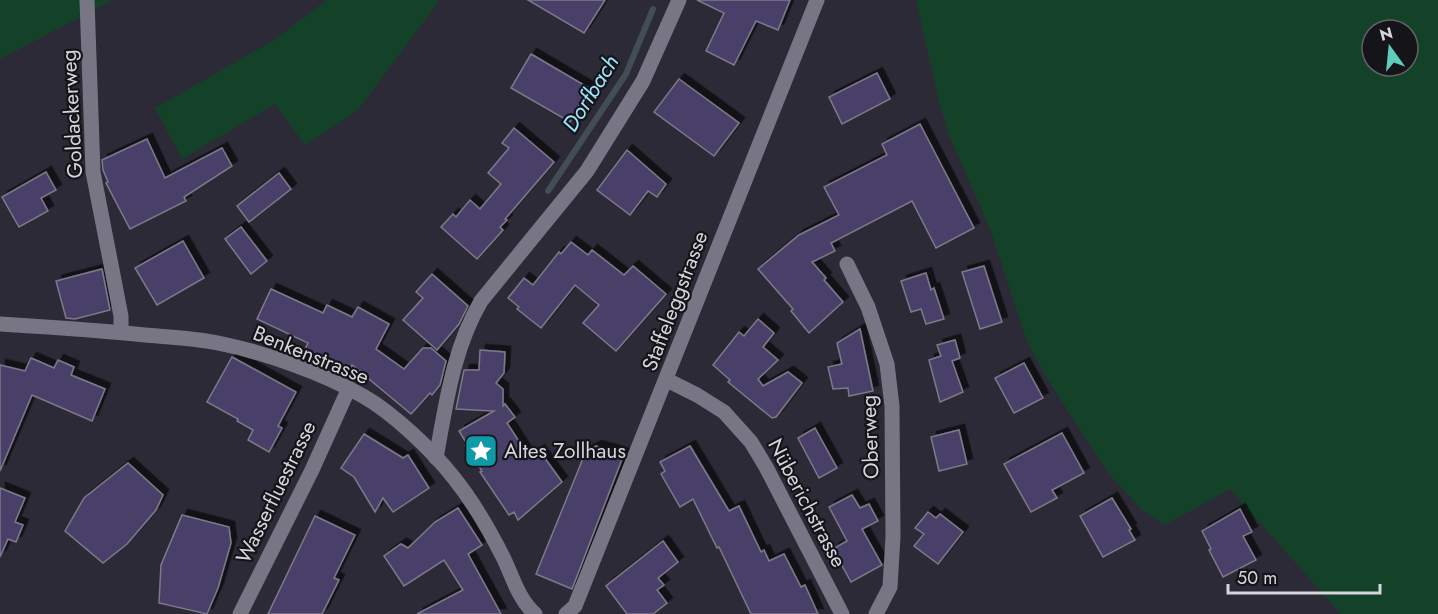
<svg xmlns="http://www.w3.org/2000/svg" width="1438" height="614" font-family="Jost,sans-serif">
<defs>
<filter id="shadow"><feDropShadow dx="5.5" dy="-5.5" stdDeviation="0" flood-color="#0009"/></filter>
</defs>
<rect width="100%" height="100%" fill="#2d2a37"/>
<!-- green -->
<g fill="#144228" fill-rule="evenodd">
<polygon points="0,0 113,0 0,59"/>
<polygon points="327,0 440,0 357,111 305,145 275,104 182,159 155,108 274,40"/>
<path d="M 916,0 L 1438,0 L 1438,614 L 1341,614 L 1230,489 L 1165,525 L 1141,509 L 1109,474 L 1046,377 L 1027,341 L 991,231 L 949,135 L 939,102 ZM 1372,30 L 1408,30 L 1408,66 L 1372,66 Z"/>
</g>
<g fill="none" stroke-linecap="round" stroke-linejoin="round">
<!-- stream -->
<polyline stroke="#424e54" stroke-width="6" points="548,191 626,74 653,9"/>
</g>
<!-- building -->
<g fill="#4a4069" stroke="#7c7988" stroke-width="1.5" filter="url(#shadow)">
<polygon points="528,0 605,0 584,33"/>
<polygon points="697,0 790,0 778,30 756,21 734,65 706,51 724,13"/>
<polygon points="531,54 589,88 570,122 511,88"/>
<polygon points="877,73 890,99 842,124 829,97"/>
<polygon points="679,79 739,123 714,156 654,112"/>
<polygon points="920,124 974,228 936,248 912,201 831,243 835,251 812,262 826,278 824,280 843,302 809,333 791,311 793,309 758,269 799,235 839,215 824,187 887,155 882,144"/>
<polygon points="514,128 554,162 505,219 507,220 500,227 503,230 477,259 441,227 453,214 456,217 470,200 480,209 501,184 488,173 509,148 502,143"/>
<polygon points="147,139 165,178 222,148 232,166 184,197 186,201 130,229 106,183 108,182 103,170 102,160"/>
<polygon points="627,150 666,184 657,197 648,191 630,215 597,190"/>
<polygon points="46,172 56,190 41,198 48,211 19,227 2,197"/>
<polygon points="279,173 291,189 249,222 237,206"/>
<polygon points="241,227 267,261 251,274 225,239"/>
<polygon points="183,241 204,278 157,305 135,268"/>
<polygon points="571,242 588,255 592,250 624,275 633,266 666,294 616,351 583,323 599,305 575,285 541,328 517,309 519,307 508,298 524,278 533,285 559,252 561,254"/>
<polygon points="984,266 1002,322 980,329 962,272"/>
<polygon points="102,269 110,310 75,319 66,318 56,281"/>
<polygon points="926,273 931,290 934,288 944,319 926,324 921,309 911,312 901,281"/>
<polygon points="432,274 468,306 459,324 437,350 403,320 423,298 416,292"/>
<polygon points="271,289 323,313 327,305 352,317 358,307 389,324 376,349 404,369 423,348 431,348 446,361 440,385 432,395 430,393 411,414 352,365 348,373 304,351 308,343 257,319"/>
<polygon points="758,319 774,333 763,347 778,360 758,379 763,386 788,372 802,383 776,417 772,418 728,382 730,380 713,365 739,332 744,336"/>
<polygon points="860,329 873,391 849,396 848,388 833,389 828,367 842,364 837,343"/>
<polygon points="955,340 960,358 952,361 963,392 940,402 929,360 941,356 937,345"/>
<polygon points="480,350 505,352 504,373 496,383 503,389 503,406 505,404 515,417 507,423 529,457 539,450 562,482 518,520 514,512 509,515 480,472 482,471 465,445 467,444 459,431 494,411 456,409 464,370 479,370"/>
<polygon points="232,357 296,392 278,426 282,428 269,452 248,440 253,430 237,421 238,419 207,402"/>
<polygon points="31,358 54,368 58,360 74,367 71,375 105,389 92,421 32,395 0,471 0,365 25,371"/>
<polygon points="1024,363 1043,398 1014,413 995,378"/>
<polygon points="815,428 837,468 819,478 798,438"/>
<polygon points="959,430 967,464 939,471 931,437"/>
<polygon points="1062,433 1084,473 1052,490 1057,498 1031,512 1004,464"/>
<polygon points="364,434 403,458 408,455 429,488 393,512 383,498 375,512 354,477 341,468"/>
<polygon points="596,446 624,454 572,589 536,574 586,451"/>
<polygon points="690,446 729,511 739,506 761,552 764,550 769,561 784,554 801,587 805,585 818,614 751,614 719,547 717,548 693,499 680,507 661,474 665,471 660,462"/>
<polygon points="128,463 163,495 156,510 127,544 103,563 65,531 84,498"/>
<polygon points="0,488 25,498 15,522 23,525 16,542 8,539 0,557"/>
<polygon points="852,495 860,508 869,504 878,521 862,529 882,565 851,582 833,549 847,541 829,507"/>
<polygon points="1112,498 1131,529 1129,530 1135,540 1103,557 1080,516"/>
<polygon points="458,508 482,545 468,554 501,614 417,614 463,590 444,560 404,586 384,556 401,544 408,548 435,522"/>
<polygon points="1240,509 1252,532 1243,536 1256,560 1223,577 1209,550 1211,549 1202,531"/>
<polygon points="928,512 936,518 940,514 963,532 938,564 914,546 924,534 915,528"/>
<polygon points="182,515 229,527 231,543 218,588 207,614 159,603 161,565"/>
<polygon points="315,516 355,535 334,578 339,580 322,614 268,614"/>
<polygon points="663,541 678,562 658,578 664,585 657,590 667,603 653,614 627,614 606,586"/>
</g>
<g fill="none" stroke-linecap="round" stroke-linejoin="round">
<!-- minor -->
<g stroke="#787584" stroke-width="15">
<polyline points="87,0 93,172 121,316 121,332"/>
<polyline points="847,264 868,307 887,364 892,406 893,537 890,587 876,614"/>
<polyline points="667,380 697,395 724,412 751,442 766,467 842,614"/>
<path d="M 436,458 C 446,404 453,349 481,301 L 587,171 L 643,81 L 679,0"/>
<polyline points="240,614 312,470 349,388"/>
</g>
<!-- tertiary -->
<g stroke="#787584" stroke-width="15">
<path d="M 0,324 C 48,327 97,330 145,335 C 169,337 194,338 218,343 C 263,352 323,373 363,396 C 393,413 432,450 454,478 C 474,503 490,531 504,559 C 513,578 519,600 535,614"/>
<path d="M 566,614 L 575,606 C 657,405 736,202 817,0"/>
</g>
</g>
<!-- icons -->
<defs>
<symbol id="sight-square" viewBox="-11 -11 22 22"><rect x="-9" y="-9" width="18" height="18" rx="4" fill="#0f9aa8" stroke="#151419"/><path d="M0-6L1.8-2.2L6-1.7L2.9 1.2L3.7 5.4L0 3.3L-3.7 5.4L-2.9 1.2L-6-1.7L-1.8-2.2Z" fill="#fff"/></symbol>
</defs>
<g fill-rule="evenodd">
<use href="#sight-square" x="462" y="432" width="38" height="38"/>
</g>
<g text-anchor="middle" dominant-baseline="central" stroke-width="4.5" stroke-linejoin="round" paint-order="stroke">
<!-- street labels -->
<g font-size="21" fill="#d6d4dc" stroke="#151419">
<text transform="translate(72 114) rotate(-93)">Goldackerweg</text>
<text transform="translate(675 301) rotate(-69)">Staffeleggstrasse</text>
<text transform="translate(311 355) rotate(22)">Benkenstrasse</text>
<text transform="translate(870 437) rotate(-92)">Oberweg</text>
<text transform="translate(276 492) rotate(-64)">Wasserfluestrasse</text>
<text transform="translate(807 503) rotate(62)">Nüberichstrasse</text>
</g>
<!-- poi labels -->
<g font-size="21" fill="#d6d4dc" stroke="#151419" text-anchor="start">
<text x="504" y="451">Altes Zollhaus</text>
</g>
<!-- water labels -->
<g font-size="22" font-style="italic" fill="#9de5fe" stroke="#151419">
<text transform="translate(590 93) rotate(-58)">Dorfbach</text>
</g>
</g>
<!-- north arrow -->
<g transform="translate(1390 48) rotate(345)"><circle r="28" fill="#151419" stroke="#626167" stroke-width="1.5"/>
<path d="M0-4.5L10 22L0 15L-10 22Z" fill="#5ccebb"/>
<text y="-9" font-size="16" font-weight="bold" text-anchor="middle" fill="#d6d4dc">N</text>
</g>
<!-- scale -->
<path d="M1228 584v9h152v-9" fill="none" stroke="#d6d4dc" stroke-width="3"/>
<text x="1237" y="584" font-size="18" fill="#d6d4dc" stroke="#151419" stroke-width="4.5" paint-order="stroke">50 m</text>
</svg>
